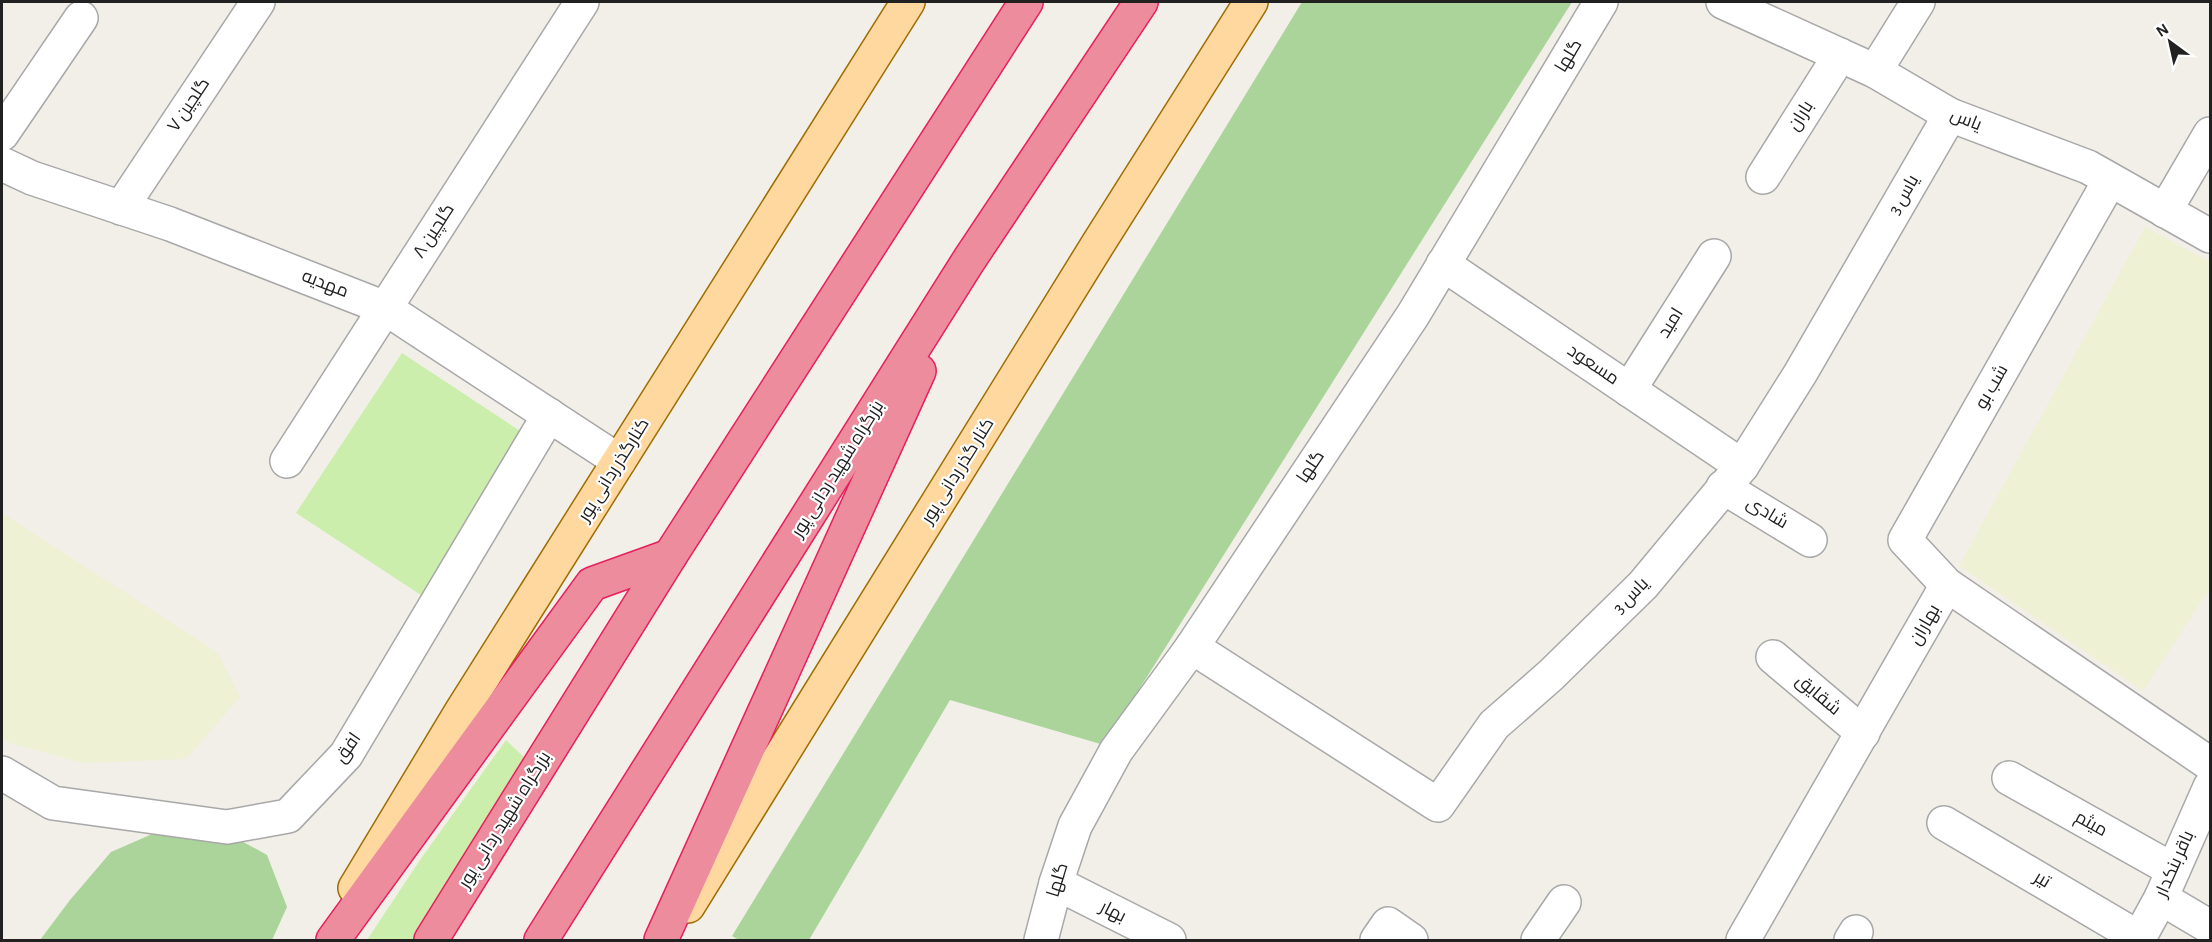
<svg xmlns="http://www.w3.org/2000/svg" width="2212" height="942" font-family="'Alegreya Sans',Cairo,sans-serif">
<rect width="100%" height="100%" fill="#f2efe8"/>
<!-- farmland -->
<g fill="#eef1d3">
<polygon points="2145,227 2210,262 2210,588 2143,691 1959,566"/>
<polygon points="2,513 217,652 240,697 186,759 84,763 12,744 2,738"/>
</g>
<!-- grass -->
<g fill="#cbeeac">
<polygon points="402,353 540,444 433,603 296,513"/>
<polygon points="506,740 529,762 422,940 367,940 420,860"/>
</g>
<!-- forest -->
<g fill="#aad49a">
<polygon points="1302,2 1572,2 1104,745 950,700 809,940 739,940 732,936"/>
<polygon points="166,828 218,828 267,855 287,907 272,940 40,940 70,900 111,852"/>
</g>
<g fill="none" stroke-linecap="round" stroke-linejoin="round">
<defs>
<g id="street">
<polyline points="1723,2 1875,71 1950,115 2088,167 2210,236"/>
<polyline points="1875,71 1918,2"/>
<polyline points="2,134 81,18"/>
<polyline points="2,164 32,178 170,224 385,308 619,461"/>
<polyline points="1763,177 1840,55"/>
<polyline points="2110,180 1905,540 1947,585 2210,764"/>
<polyline points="121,208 258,2"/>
<polyline points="2165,211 2210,134"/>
<polyline points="1443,264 1742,466"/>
<polyline points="1629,390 1714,256"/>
<polyline points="287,461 582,2"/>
<polyline points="1723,487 1810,540"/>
<polyline points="1192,647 1438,805 1494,725 1551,675 1643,585 1742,466 1800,374 1950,115"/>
<polyline points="1773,657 1863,733"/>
<polyline points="2,773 53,803 227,827 288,816 346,755 549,415"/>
<polyline points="2009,778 2173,870"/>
<polyline points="1944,823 2139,938"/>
<polyline points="1056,883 1169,940"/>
<polyline points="2161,898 2210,927"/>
<polyline points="1041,940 1056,883 1075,826 1116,751 1192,647 1413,315 1601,2"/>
<polyline points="1377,940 1388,924 1411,940"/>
<polyline points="1538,940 1564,902"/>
<polyline points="1743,940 1947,585"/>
<polyline points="1851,940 1856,932"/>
<polyline points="2138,940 2161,898 2210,787"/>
</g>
<g id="primary">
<polyline points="355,888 461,712 908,2"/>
<polyline points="688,906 1098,244 1251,2"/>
</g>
<g id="highway">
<polyline points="333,940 592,584 670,556"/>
<polyline points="431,940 670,556 1026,2"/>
<polyline points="541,940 969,260 1141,2"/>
<polyline points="661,940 919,371"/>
</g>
</defs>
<!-- street casing -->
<use href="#street" stroke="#a8a8a8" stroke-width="36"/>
<!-- primary casing -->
<use href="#primary" stroke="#9f6d00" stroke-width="36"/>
<!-- highway casing -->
<use href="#highway" stroke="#e61f5f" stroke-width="36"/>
<!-- street -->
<use href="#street" stroke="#fff" stroke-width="33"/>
<!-- primary -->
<use href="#primary" stroke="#ffd8a0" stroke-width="33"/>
<!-- highway -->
<use href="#highway" stroke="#ed8c9c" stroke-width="33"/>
</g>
<g text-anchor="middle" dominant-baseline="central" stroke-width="4.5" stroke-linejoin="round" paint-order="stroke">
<!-- street labels -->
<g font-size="18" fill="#212121" stroke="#fff">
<text transform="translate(1569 56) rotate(-59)">گلها</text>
<text transform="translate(189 105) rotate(-56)">گلچین ۷</text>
<text transform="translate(1801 116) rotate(-58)">باران</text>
<text transform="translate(1966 120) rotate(22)">یاس</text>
<text transform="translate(1904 195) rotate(-60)">یاس 3</text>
<text transform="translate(434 231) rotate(-57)">گلچین ۸</text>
<text transform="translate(325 284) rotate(21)">مهدیه</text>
<text transform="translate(1671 323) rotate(-58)">امید</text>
<text transform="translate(1593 365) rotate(34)">مسعود</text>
<text transform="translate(1992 387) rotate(-60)">شب بو</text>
<text transform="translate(1311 467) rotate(-56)">گلها</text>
<text transform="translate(838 469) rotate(-58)">بزرگراه شهید ردانی پور</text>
<text transform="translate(614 470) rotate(-58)">کنارگذر ردانی پور</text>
<text transform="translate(958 471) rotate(-58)">کنار گذر ردانی پور</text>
<text transform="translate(1767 513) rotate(31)">شادی</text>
<text transform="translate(1631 596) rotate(-46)">یاس 3</text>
<text transform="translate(1925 625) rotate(-60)">بهاران</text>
<text transform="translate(1818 695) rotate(40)">شقایق</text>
<text transform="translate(348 748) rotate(-55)">افق</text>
<text transform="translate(505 820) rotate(-58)">بزرگراه شهید ردانی پور</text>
<text transform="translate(2091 824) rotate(29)">میثم</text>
<text transform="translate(2175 864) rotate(-66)">باقر بنکدار</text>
<text transform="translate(1058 880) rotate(-73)">گلها</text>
<text transform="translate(2042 880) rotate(31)">تیر</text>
<text transform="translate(1113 912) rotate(27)">بهار</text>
</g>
</g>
<!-- border -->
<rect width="2212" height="942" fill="none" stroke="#212121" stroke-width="6"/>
<!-- north arrow -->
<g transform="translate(2170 42) rotate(327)" stroke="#ffffff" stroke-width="4.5" paint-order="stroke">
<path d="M0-4.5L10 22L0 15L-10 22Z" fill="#212121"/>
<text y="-9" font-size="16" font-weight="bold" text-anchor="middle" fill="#212121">N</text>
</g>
</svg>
